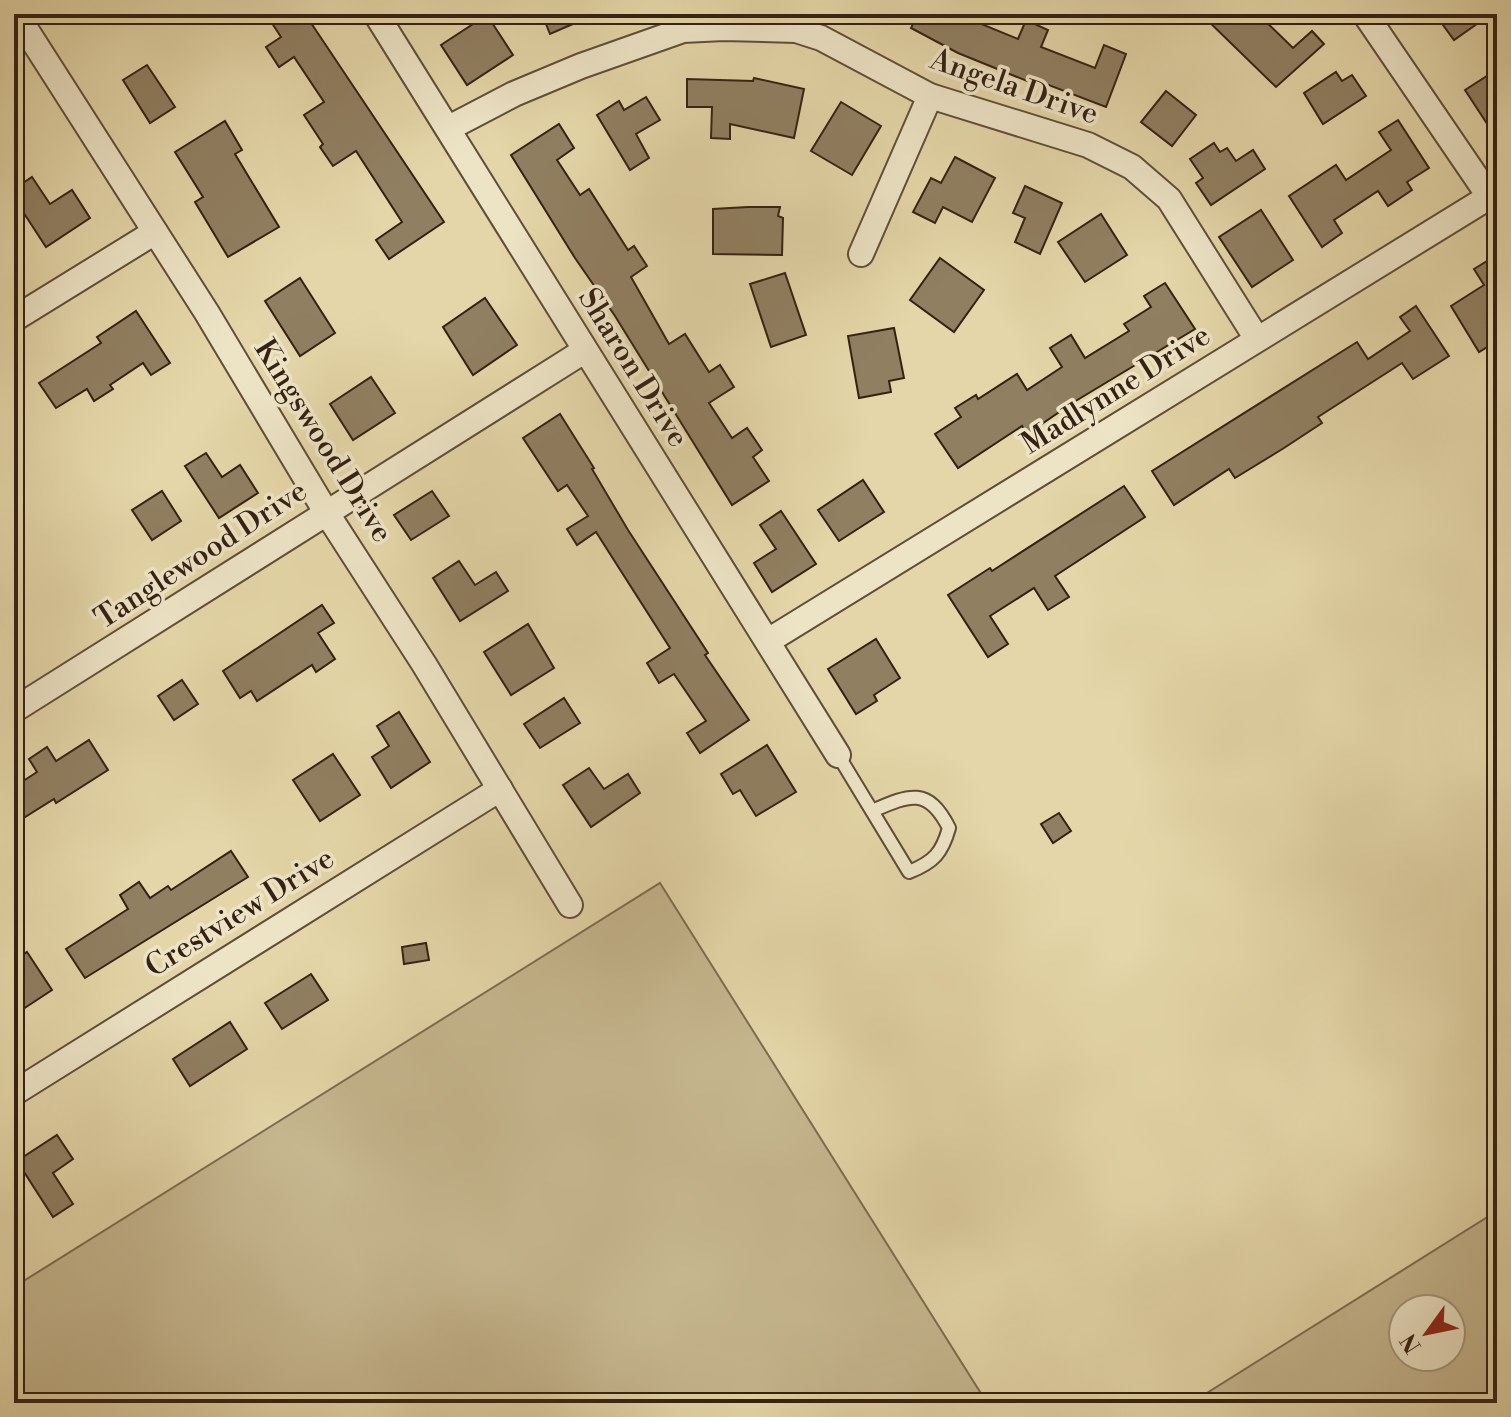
<svg xmlns="http://www.w3.org/2000/svg" width="1511" height="1417" font-family="'Libre Bodoni',serif">
<rect width="100%" height="100%" fill="#e4d6a8"/>
<filter id="stains"><feTurbulence type="fractalNoise" baseFrequency=".0025" numOctaves="4"/><feColorMatrix values="0 0 0 0 .2 0 0 0 0 .09 0 0 0 0 .02 0 0 0 .5 -.17"/></filter>
<radialGradient id="worn" r=".72"><stop offset=".6" stop-color="#630" stop-opacity="0"/><stop offset="1" stop-color="#630" stop-opacity=".3"/></radialGradient>
<!-- green -->
<g fill="#c6b78f" stroke="#7d6c52" stroke-width="2" fill-rule="evenodd">
<polygon points="660,883 987,1403 14,1403 14,1287"/>
<path d="M 1497,1211 L 1497,1403 L 1191,1403 ZM 1403,1309 L 1451,1309 L 1451,1357 L 1403,1357 Z"/>
</g>
<!-- building -->
<g fill="#907f61" stroke="#342114" stroke-width="2">
<polygon points="266,14 305,14 444,222 389,259 376,240 402,222 356,151 333,166 320,147 323,144 304,115 324,102 294,57 279,67 266,47 281,37"/>
<polygon points="542,14 596,14 550,34"/>
<polygon points="918,14 978,14 974,21 1018,39 1026,20 1048,30 1041,47 1095,68 1104,45 1126,54 1106,107 1028,77 1027,81 958,53 911,28"/>
<polygon points="1201,14 1258,14 1293,48 1312,31 1324,44 1276,87"/>
<polygon points="1435,14 1491,14 1454,40"/>
<polygon points="487,15 513,55 467,85 441,45"/>
<polygon points="147,65 175,107 150,123 123,80"/>
<polygon points="1336,72 1342,81 1352,75 1366,96 1323,124 1304,93"/>
<polygon points="1487,76 1497,92 1497,139 1465,90"/>
<polygon points="754,78 804,89 794,138 730,124 730,139 711,138 712,107 687,107 687,79 753,81"/>
<polygon points="1166,91 1196,115 1172,146 1141,122"/>
<polygon points="646,97 660,120 636,134 649,158 630,170 597,115 619,101 624,110"/>
<polygon points="841,102 881,126 852,175 811,151"/>
<polygon points="1398,120 1429,168 1407,182 1412,190 1388,206 1378,191 1334,220 1342,233 1322,247 1289,196 1336,165 1346,180 1391,150 1379,132"/>
<polygon points="225,121 242,150 235,154 279,227 228,257 195,202 203,197 175,152"/>
<polygon points="559,124 574,148 557,160 580,195 589,189 628,250 634,246 647,266 631,277 669,344 685,334 709,372 720,365 734,387 709,403 732,438 747,428 762,450 753,457 769,481 732,505 615,316 575,258 511,155"/>
<polygon points="1214,143 1220,152 1227,148 1236,161 1253,150 1265,169 1211,205 1196,183 1203,178 1190,159"/>
<polygon points="955,157 995,178 972,222 943,207 935,223 913,212 931,178 941,183"/>
<polygon points="32,177 50,204 72,190 90,218 46,247 14,198 14,189"/>
<polygon points="1025,186 1062,203 1040,254 1015,242 1025,218 1013,213"/>
<polygon points="748,207 780,207 778,216 783,218 782,255 713,254 713,209"/>
<polygon points="1261,210 1293,260 1252,287 1219,237"/>
<polygon points="1101,214 1127,255 1085,282 1058,242"/>
<polygon points="1497,255 1497,317 1487,323 1497,341 1479,352 1451,306 1484,285 1474,269"/>
<polygon points="940,258 984,290 954,332 910,300"/>
<polygon points="785,273 806,335 771,347 750,284"/>
<polygon points="300,278 335,333 300,356 265,301"/>
<polygon points="1165,283 1195,329 1074,402 1027,434 1022,426 958,468 935,434 961,417 955,408 976,395 978,399 1017,374 1027,390 1062,367 1050,348 1071,335 1085,358 1129,331 1124,324 1151,307 1144,296"/>
<polygon points="485,298 517,345 473,375 443,327"/>
<polygon points="1416,306 1449,356 1413,379 1402,363 1318,417 1322,423 1284,448 1235,478 1229,469 1174,505 1152,471 1357,342 1368,359 1410,331 1400,317"/>
<polygon points="136,311 170,363 151,375 143,363 110,385 113,389 94,401 87,389 56,408 39,383 101,343 97,337"/>
<polygon points="894,328 904,378 889,381 891,392 859,398 848,336"/>
<polygon points="371,377 395,413 353,440 330,404"/>
<polygon points="560,414 594,468 592,469 628,530 708,653 705,655 749,720 700,753 687,733 706,721 674,674 659,683 647,663 670,648 596,532 577,545 567,529 588,516 567,485 558,491 523,438"/>
<polygon points="206,453 222,477 240,465 258,493 219,518 185,466"/>
<polygon points="863,480 884,512 839,541 818,510"/>
<polygon points="1124,486 1145,517 1055,576 1069,597 1048,610 1034,588 990,616 1008,644 988,657 948,595 990,568 992,571"/>
<polygon points="162,491 181,521 152,540 132,510"/>
<polygon points="432,491 449,516 411,540 394,515"/>
<polygon points="781,511 816,564 772,592 754,563 776,549 760,525"/>
<polygon points="459,561 475,585 496,572 508,591 460,621 433,578"/>
<polygon points="322,605 334,623 318,633 335,659 316,672 312,665 257,701 251,691 240,698 223,671"/>
<polygon points="528,624 554,668 511,695 484,652"/>
<polygon points="876,639 900,678 874,695 877,701 856,714 828,669"/>
<polygon points="182,680 198,704 174,720 158,696"/>
<polygon points="564,698 580,723 540,748 524,724"/>
<polygon points="399,712 430,762 391,788 372,757 389,746 377,726"/>
<polygon points="89,740 108,770 56,803 54,799 14,824 14,787 37,772 29,759 47,747 56,761"/>
<polygon points="767,745 796,792 756,816 740,790 733,794 721,774"/>
<polygon points="333,754 360,795 320,821 293,780"/>
<polygon points="589,768 604,789 628,774 640,793 591,827 563,785"/>
<polygon points="1059,813 1071,831 1053,843 1041,824"/>
<polygon points="231,851 248,877 85,978 66,949 128,909 120,895 139,882 150,898 168,886 171,890"/>
<polygon points="426,943 429,960 404,964 402,947"/>
<polygon points="27,952 52,990 14,1015 14,961"/>
<polygon points="311,974 328,1000 282,1029 265,1003"/>
<polygon points="230,1022 247,1049 190,1086 173,1059"/>
<polygon points="57,1135 73,1159 53,1173 73,1204 53,1217 17,1161"/>
</g>
<g fill="none" stroke-linecap="round" stroke-linejoin="round">
<defs>
<path id="service" d="M 838,755 L 909,872 C 934,862 942,853 949,828 C 928,786 909,795 872,811"/>
<g id="minor">
<polyline points="16,14 207,313 326,512 424,664 570,905"/>
<polyline points="376,14 838,755"/>
<polyline points="1365,14 1489,196"/>
<polyline points="449,128 514,94 581,66 683,30 724,28 796,30 821,38 930,96 1088,145 1132,167 1169,199 1257,339"/>
<polyline points="861,254 930,96"/>
<polyline points="14,319 155,232"/>
<polyline points="768,641 1497,192"/>
<polyline points="14,710 584,351"/>
<polyline points="14,1093 500,789"/>
</g>
</defs>
<!-- service casing -->
<use href="#service" stroke="#604e39" stroke-width="16"/>
<!-- minor casing -->
<use href="#minor" stroke="#604e39" stroke-width="28"/>
<!-- service -->
<use href="#service" stroke="#ede4c6" stroke-width="12"/>
<!-- minor -->
<use href="#minor" stroke="#ede4c6" stroke-width="24"/>
</g>
<g text-anchor="middle" dominant-baseline="central" stroke-width="7" stroke-linejoin="round" paint-order="stroke">
<!-- street labels -->
<g font-size="30" fill="#342114" stroke="#ede4c6">
<text transform="translate(1014 87) rotate(19)">Angela Drive</text>
<text transform="translate(633 368) rotate(58)">Sharon Drive</text>
<text transform="translate(1116 390) rotate(-32)">Madlynne Drive</text>
<text transform="translate(323 441) rotate(58)">Kingswood Drive</text>
<text transform="translate(201 555) rotate(-33)">Tanglewood Drive</text>
<text transform="translate(240 913) rotate(-32)">Crestview Drive</text>
</g>
</g>
<!-- margin -->
<rect width="1511" height="1417" fill="none" stroke="#e4d6a8" stroke-width="48"/>
<rect x="16" y="16" width="1479" height="1385" fill="none" stroke="#342114" stroke-width="4"/>
<rect x="24" y="24" width="1463" height="1369" fill="none" stroke="#342114" stroke-width="2"/>
<!-- north arrow -->
<g transform="translate(1427 1333) rotate(237)"><circle r="38" fill="#ede4c6" stroke="#a3967f" stroke-width="2"/>
<path d="M0-6L14 30L0 20L-14 30Z" fill="#8f2418"/>
<text y="-12" font-size="22" font-weight="bold" text-anchor="middle" fill="#342114">N</text>
</g>
<rect width="100%" height="100%" filter="url(#stains)"/>
<rect width="100%" height="100%" fill="url(#worn)"/>
</svg>
